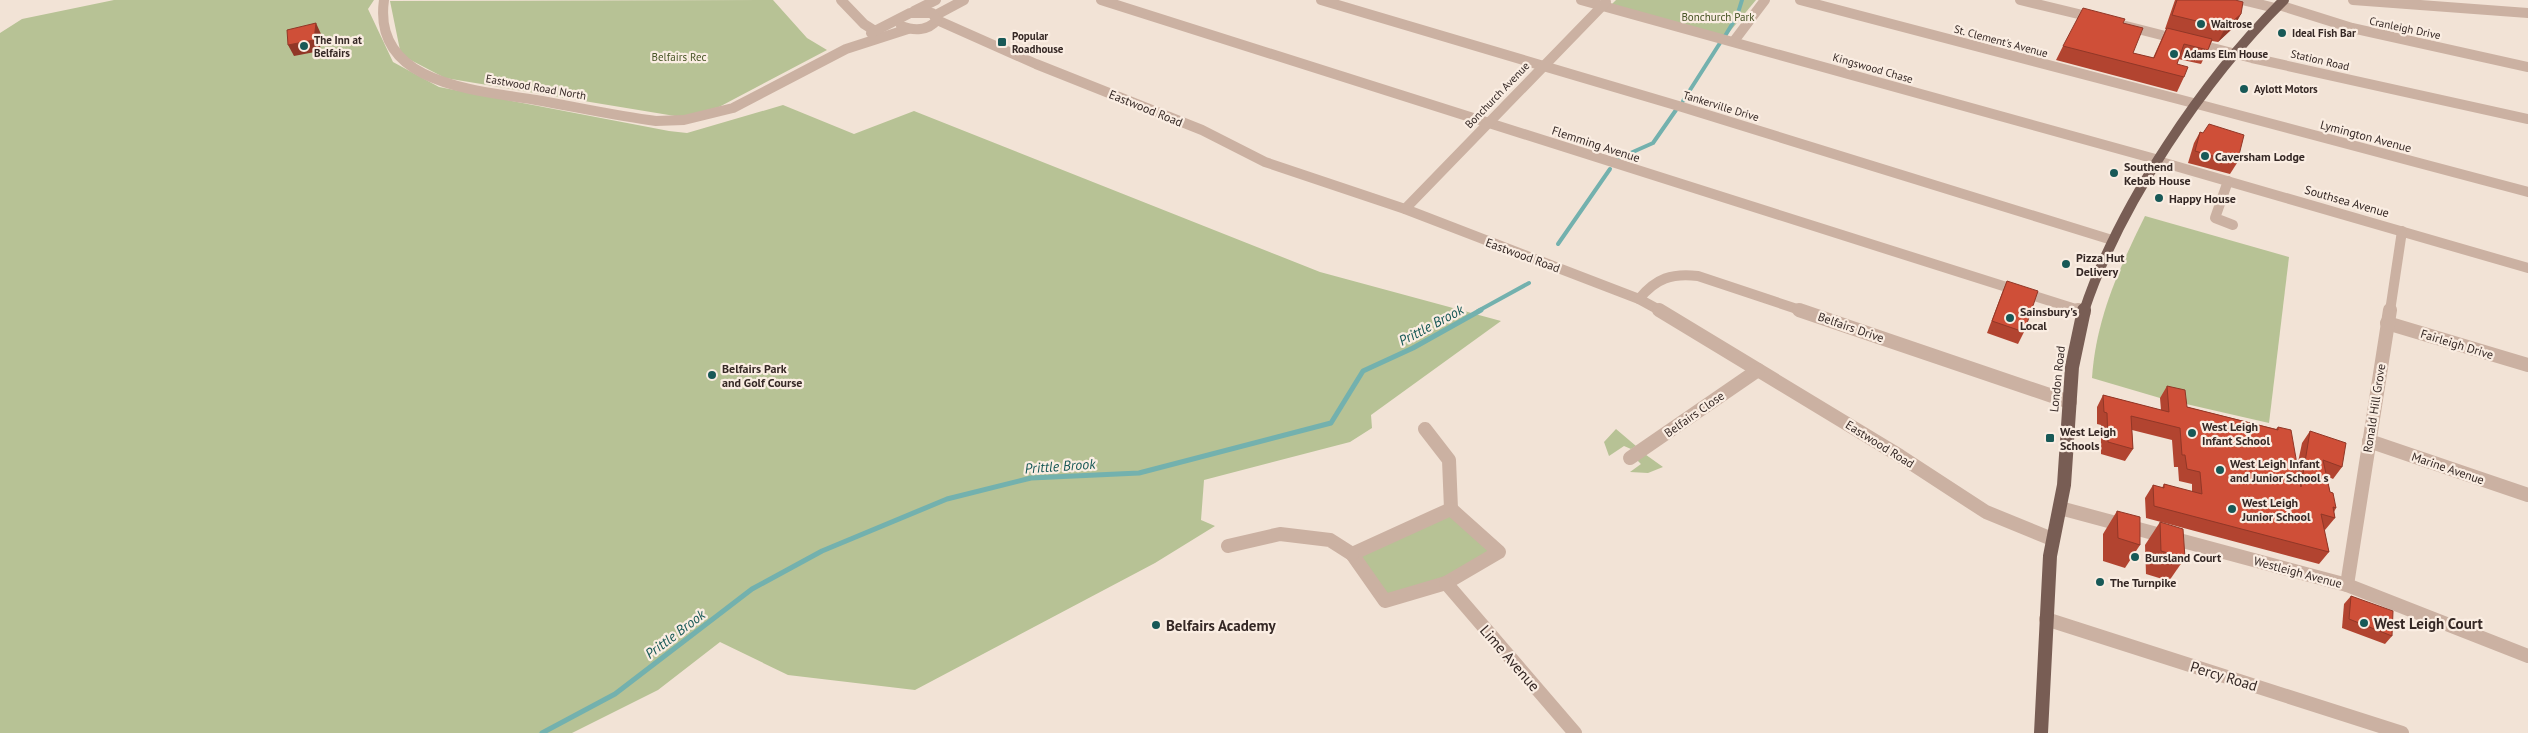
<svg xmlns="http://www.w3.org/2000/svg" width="2528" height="733" font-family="'PT Sans',sans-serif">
<rect width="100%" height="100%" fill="#f2e3d6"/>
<!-- green -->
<g fill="#b7c295">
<polygon points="114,0 374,0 368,9 393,62 439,87 669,131 687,133 783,105 854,134 914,111 1320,272 1501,321 1371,415 1372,428 1350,442 1204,480 1201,520 1215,526 1155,563 915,690 788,675 720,642 658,690 572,733 0,733 0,33 22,19"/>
<polygon points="773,0 807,38 827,50 719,107 681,117 445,78 401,55 390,1"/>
<polygon points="1616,0 1756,0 1726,36 1611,5"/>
<path d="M 2145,216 L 2289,257 L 2269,423 L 2160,398 L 2092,378 C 2096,318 2119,269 2145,216 Z"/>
<polygon points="1616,429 1636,446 1631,449 1624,446 1609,456 1604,442"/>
<polygon points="1642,452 1663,467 1648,473 1630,472 1641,464 1635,458"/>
<polygon points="1451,512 1492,551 1442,579 1388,595 1360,555"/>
</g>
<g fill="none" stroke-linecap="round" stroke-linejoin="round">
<!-- stream-far1 -->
<g stroke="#73b1ae" stroke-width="4">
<polyline points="1725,36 1737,16 1742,0"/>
<polyline points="1683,101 1720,43"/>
<polyline points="1617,159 1653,143 1676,110"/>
<polyline points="1558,244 1610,169"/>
<polyline points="1478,311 1529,283"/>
</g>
<!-- stream -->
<polyline stroke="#73b1ae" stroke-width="5" points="542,733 615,694 752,589 822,551 947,499 1031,478 1139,473 1331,423 1363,371 1413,348 1481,310"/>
<!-- minor-far1 -->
<g stroke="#cbb1a2" stroke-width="10">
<path d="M 384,0 C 372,85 477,90 536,100 C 576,107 616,116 656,121 L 684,120 L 733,108 L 846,49 L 908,29"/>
<polyline points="841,0 864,24 875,31"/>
<polyline points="1101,0 2082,311"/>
<polyline points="1321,0 1682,107 2112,240"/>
<polyline points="1581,0 2159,160"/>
<polyline points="1800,0 2197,104"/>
<polyline points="2020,0 2095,18"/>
<polyline points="2242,0 2275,8"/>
<polyline points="2353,0 2528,13"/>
<polyline points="2279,5 2352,28 2528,67"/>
<polyline points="914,11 936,0"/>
<polyline points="936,15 964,0"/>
<polyline points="937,20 1036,64 1202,130 1265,162 1405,209 1639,299 1661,311"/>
<path d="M 901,26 C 914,31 928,31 937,20"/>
<polyline points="2126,26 2252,58 2528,119"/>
<polyline points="871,33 910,13 932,13 937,20"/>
<polyline points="1734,41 1765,0"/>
<polyline points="2197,104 2528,192"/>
<polyline points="2158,161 2528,268"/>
<polyline points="2228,181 2215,218 2233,225"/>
<polyline points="1405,209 1606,2"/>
<path d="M 1639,299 C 1656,278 1672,273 1698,276 L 1803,311"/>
<polyline points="2390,311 2402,231"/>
</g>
<!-- minor -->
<g stroke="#cbb1a2" stroke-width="14">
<polyline points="1659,310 1900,456 1986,512 2052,539"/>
<polyline points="1799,310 2070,402"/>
<polyline points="2078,310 2084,312"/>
<polyline points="2387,323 2528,365"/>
<polyline points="1425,429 1449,460 1451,509"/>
<polyline points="2369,441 2528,495"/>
<polyline points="1630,458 1758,370"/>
<polyline points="2060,508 2347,585 2528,656"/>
<polygon points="1451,509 1499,552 1446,583 1385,601 1352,554"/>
<polyline points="1228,546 1280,534 1330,540 1352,554"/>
<polyline points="1446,583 1575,733"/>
<polyline points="2347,585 2390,310"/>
<polyline points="2046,619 2402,733"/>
</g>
<!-- major-far1 -->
<path stroke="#785d54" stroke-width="10" d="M 2084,311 C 2119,205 2204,79 2284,0"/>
<!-- major -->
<polyline stroke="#785d54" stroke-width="14" points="2041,733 2050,556 2064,485 2072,367 2084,310"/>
</g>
<!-- wall -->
<g fill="#b24430">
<polygon points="2175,0 2235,0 2241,14 2233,28 2218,42 2212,41 2208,50 2201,64 2178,59 2177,64 2184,77 2177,92 2056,60 2063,46 2123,23 2133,53 2153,58 2166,29 2165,29"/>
<polygon points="2200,132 2237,163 2230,174 2188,163 2194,143"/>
<polygon points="2007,281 2024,332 2018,344 1987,333 2002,293"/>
<polygon points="2167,386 2187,407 2276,429 2278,427 2297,467 2302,443 2310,431 2342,467 2333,479 2327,476 2330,492 2336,508 2334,512 2335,518 2325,530 2324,529 2329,552 2319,564 2146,518 2145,498 2153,485 2162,488 2164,484 2192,492 2192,484 2179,481 2178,467 2174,467 2172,440 2132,430 2133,449 2125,461 2101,454 2101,425 2097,424 2097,407 2103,395 2161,410 2160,398"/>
<polygon points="2117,511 2140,545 2125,568 2103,561 2103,534"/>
<polygon points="2160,522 2185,558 2169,581 2146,574 2145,545"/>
<polygon points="2351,596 2392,636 2385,644 2342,628 2344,604"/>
</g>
<!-- shaded-wall -->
<g fill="#913727">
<polygon points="2241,14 2233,28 2218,42 2225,28"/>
<polygon points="316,23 321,34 320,51 294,56 288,45"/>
</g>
<!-- building -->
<g fill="#cf4f38" stroke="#913727">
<polygon points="2177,0 2235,0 2243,2 2241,14 2225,28 2172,15"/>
<polygon points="2083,8 2125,19 2123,23 2143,28 2133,53 2154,58 2167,28 2212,39 2208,50 2184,44 2177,64 2188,67 2184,77 2063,46"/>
<polygon points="316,23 314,40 288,45 287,30"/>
<polygon points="2209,124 2244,135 2237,163 2195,151 2200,132 2203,133"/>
<polygon points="2007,281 2038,291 2024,332 1992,321"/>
<polygon points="2167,386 2185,390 2187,407 2278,430 2278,427 2291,430 2301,487 2310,431 2346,443 2342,467 2323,460 2330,492 2333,493 2336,508 2333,507 2335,518 2321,514 2329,552 2154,506 2153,485 2164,488 2164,484 2202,494 2200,472 2187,469 2185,455 2182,455 2180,428 2131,416 2133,449 2108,442 2107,413 2104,412 2103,395 2169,412"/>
<polygon points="2117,511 2140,517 2140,545 2118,538"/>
<polygon points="2160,522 2183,529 2185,558 2161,551"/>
<polygon points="2351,596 2393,611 2392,636 2349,619"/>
</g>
<!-- markers -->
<g fill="#185957" stroke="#faede2" stroke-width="2">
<circle cx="2201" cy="24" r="5"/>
<circle cx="2282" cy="33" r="5"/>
<rect x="997" y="37" width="10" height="10" rx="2.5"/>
<circle cx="304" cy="46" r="5"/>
<circle cx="2174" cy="54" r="5"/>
<circle cx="2244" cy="89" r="5"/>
<circle cx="2205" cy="156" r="5"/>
<circle cx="2114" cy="173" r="5"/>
<circle cx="2159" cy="198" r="5"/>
<circle cx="2066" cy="264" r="5"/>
<circle cx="2010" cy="318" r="5"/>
<circle cx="712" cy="375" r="5"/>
<circle cx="2192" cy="433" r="5"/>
<rect x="2045" y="433" width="10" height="10" rx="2.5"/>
<circle cx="2220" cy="470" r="5"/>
<circle cx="2232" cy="509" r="5"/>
<circle cx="2135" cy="557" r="5"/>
<circle cx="2100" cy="582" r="5"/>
<circle cx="2364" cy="623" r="5"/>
<circle cx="1156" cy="625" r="5"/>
</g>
<g text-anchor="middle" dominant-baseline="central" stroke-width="4.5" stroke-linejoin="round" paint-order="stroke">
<!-- far-park labels -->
<g font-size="11" fill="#485527" stroke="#faede2">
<text x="1718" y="17">Bonchurch Park</text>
<text x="679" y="57">Belfairs Rec</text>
</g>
<!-- far-poi labels -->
<g font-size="11" font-weight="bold" fill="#352825" stroke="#faede2" text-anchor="start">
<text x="2211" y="24">Waitrose</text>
<text x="2292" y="33">Ideal Fish Bar</text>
<text x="1012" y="36">Popular<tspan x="1012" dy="13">Roadhouse</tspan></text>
<text x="314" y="40">The Inn at<tspan x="314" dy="13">Belfairs</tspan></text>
<text x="2184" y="54">Adams Elm House</text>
<text x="2254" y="89">Aylott Motors</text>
</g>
<!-- far-street labels -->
<g font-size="11" fill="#352825" stroke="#faede2">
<text transform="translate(2405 28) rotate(12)">Cranleigh Drive</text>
<text transform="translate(2001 41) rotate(15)">St. Clement's Avenue</text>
<text transform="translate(2320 60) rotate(13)">Station Road</text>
<text transform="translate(1873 68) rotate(16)">Kingswood Chase</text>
<text transform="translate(536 87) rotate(10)">Eastwood Road North</text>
<text transform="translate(1497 95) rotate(-46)">Bonchurch Avenue</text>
<text transform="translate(1721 106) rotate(17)">Tankerville Drive</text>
</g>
<!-- street labels -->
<g font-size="12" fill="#352825" stroke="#faede2">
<text transform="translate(1146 108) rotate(22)">Eastwood Road</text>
<text transform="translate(2366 136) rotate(15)">Lymington Avenue</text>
<text transform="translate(1596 144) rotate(18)">Flemming Avenue</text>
<text transform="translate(2347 201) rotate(16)">Southsea Avenue</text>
<text transform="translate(1523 255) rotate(20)">Eastwood Road</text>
<text transform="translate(1851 327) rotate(19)">Belfairs Drive</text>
<text transform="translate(2457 344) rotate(17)">Fairleigh Drive</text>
<text transform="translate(2057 379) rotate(-84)">London Road</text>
<text transform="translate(2374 408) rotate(-81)">Ronald Hill Grove</text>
<text transform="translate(1694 414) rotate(-35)">Belfairs Close</text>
<text transform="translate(1880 444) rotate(32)">Eastwood Road</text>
<text transform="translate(2448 468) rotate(19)">Marine Avenue</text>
<text transform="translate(2298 572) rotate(15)">Westleigh Avenue</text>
</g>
<!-- poi labels -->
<g font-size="12" font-weight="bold" fill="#352825" stroke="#faede2" text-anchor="start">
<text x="2215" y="156">Caversham Lodge</text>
<text x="2124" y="166">Southend<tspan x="2124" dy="14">Kebab House</tspan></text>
<text x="2169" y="198">Happy House</text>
<text x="2076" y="257">Pizza Hut<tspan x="2076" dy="14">Delivery</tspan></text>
<text x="2020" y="311">Sainsbury's<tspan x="2020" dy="14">Local</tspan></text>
<text x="722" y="368">Belfairs Park<tspan x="722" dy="14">and Golf Course</tspan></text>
<text x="2202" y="426">West Leigh<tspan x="2202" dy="14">Infant School</tspan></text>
<text x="2060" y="431">West Leigh<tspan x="2060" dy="14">Schools</tspan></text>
<text x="2230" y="463">West Leigh Infant<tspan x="2230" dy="14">and Junior School s</tspan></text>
<text x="2242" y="502">West Leigh<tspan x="2242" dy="14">Junior School</tspan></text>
<text x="2145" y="557">Bursland Court</text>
<text x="2110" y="582">The Turnpike</text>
</g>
<!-- water labels -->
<g font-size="14" font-style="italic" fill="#185957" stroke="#faede2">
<text transform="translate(1431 325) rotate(-28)">Prittle Brook</text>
<text transform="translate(1060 466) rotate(-4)">Prittle Brook</text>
<text transform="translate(675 634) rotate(-37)">Prittle Brook</text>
</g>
<!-- near-poi labels -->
<g font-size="15" font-weight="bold" fill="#352825" stroke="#faede2" text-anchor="start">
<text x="2374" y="623">West Leigh Court</text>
<text x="1166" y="625">Belfairs Academy</text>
</g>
<!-- near-street labels -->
<g font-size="15" fill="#352825" stroke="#faede2">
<text transform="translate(1510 658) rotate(49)">Lime Avenue</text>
<text transform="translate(2224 676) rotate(17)">Percy Road</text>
</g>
</g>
</svg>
